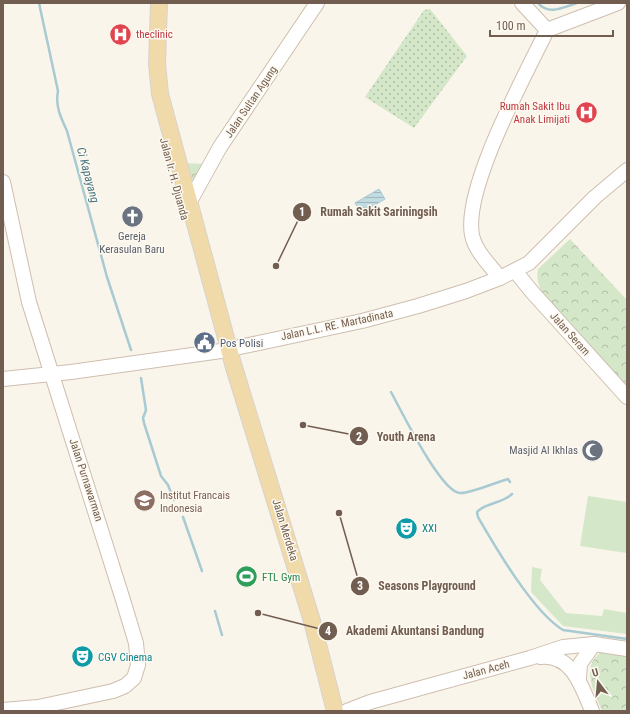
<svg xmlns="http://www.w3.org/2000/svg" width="630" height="714" font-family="'Roboto Condensed',sans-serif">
<defs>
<pattern id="grass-dots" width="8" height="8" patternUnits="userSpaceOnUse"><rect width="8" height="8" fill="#d4e7c9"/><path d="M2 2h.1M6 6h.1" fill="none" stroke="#b0bea6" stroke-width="1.8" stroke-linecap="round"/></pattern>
<pattern id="park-crowns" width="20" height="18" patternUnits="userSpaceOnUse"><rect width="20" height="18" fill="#d4e7c9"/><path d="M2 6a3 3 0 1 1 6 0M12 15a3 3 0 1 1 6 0" fill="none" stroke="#b0bea6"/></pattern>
<pattern id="water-rules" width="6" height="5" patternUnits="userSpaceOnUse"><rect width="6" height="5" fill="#c0dce2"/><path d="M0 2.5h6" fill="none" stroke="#a0b6ba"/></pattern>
</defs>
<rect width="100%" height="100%" fill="#faf5ea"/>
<!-- grass -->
<polygon fill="url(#grass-dots)" points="430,9 467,56 414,128 365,97 424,10"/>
<!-- park -->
<g fill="url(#park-crowns)">
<polygon points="182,163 205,164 189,189"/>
<path d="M 570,239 L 627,300 L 627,389 L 543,296 C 539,287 536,278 538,269 Z"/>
<path d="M 600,653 L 627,656 L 627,711 L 602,711 C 595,693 580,668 600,653 Z"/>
</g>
<!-- garden -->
<g fill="#d4e7c9">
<polygon points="588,496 627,502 627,553 580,546"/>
<polygon points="532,567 542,569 540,580 566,613 602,616 604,609 627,613 627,634 563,626 531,592"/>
</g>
<!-- water -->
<polygon fill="url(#water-rules)" stroke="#a7cad3" points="379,189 385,199 361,213 355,203"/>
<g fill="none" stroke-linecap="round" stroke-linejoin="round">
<!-- stream -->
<g stroke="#a7cad3" stroke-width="2.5">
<path d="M 39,3 L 58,91 C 55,106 61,118 67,131 L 107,277 L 131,350"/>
<path d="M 538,3 C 549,16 564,7 577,3"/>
<polyline points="141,378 146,410 143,418 144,423 161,476 168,485 174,500"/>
<path d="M 391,392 C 401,410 442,495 461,493 C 471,493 497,482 508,479 L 510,482"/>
<path d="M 512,494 C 502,504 486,502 477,512 L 478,517 C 496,548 533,612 563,630 L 627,639"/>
<polyline points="183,517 202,571"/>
<polyline points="215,611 222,635"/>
</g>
<defs>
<g id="secondary">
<polyline points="522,3 547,30"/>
<polyline points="547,30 618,3"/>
<polyline points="3,182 29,302 123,600 136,643 138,665 134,678 125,686 113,691 38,707 3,710"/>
<polyline points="189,203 220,147 317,3"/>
<polyline points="515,271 533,293 627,397"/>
<path d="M 500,278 C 490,265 475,251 472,235 C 463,188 525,76 547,30"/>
<polyline points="3,379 71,372 221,351 362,321 418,306 466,291 500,278 529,263 595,197 627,170"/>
<path d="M 540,657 C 572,653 582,687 592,711"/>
<polyline points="579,679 580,664 594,644"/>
<polyline points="347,711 370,702 530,658 563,647 594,644 627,649"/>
</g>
<polyline id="primary" points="159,3 157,64 160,94 233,364 312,621 335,711"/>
</defs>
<!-- secondary casing -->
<use href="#secondary" stroke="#cebeaf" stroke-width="16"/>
<!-- primary casing -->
<use href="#primary" stroke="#d8d2ce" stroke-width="18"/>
<!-- secondary -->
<use href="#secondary" stroke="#fff" stroke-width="14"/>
<!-- primary -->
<use href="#primary" stroke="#f1daaa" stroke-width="16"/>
</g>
<!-- icons -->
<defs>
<symbol id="hospital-disc" viewBox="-11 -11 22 22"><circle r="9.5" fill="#e0444e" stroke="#fdf9f0"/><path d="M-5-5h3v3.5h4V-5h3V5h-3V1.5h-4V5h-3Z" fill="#fff"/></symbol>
<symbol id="church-disc" viewBox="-11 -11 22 22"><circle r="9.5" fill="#6b7280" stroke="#fdf9f0"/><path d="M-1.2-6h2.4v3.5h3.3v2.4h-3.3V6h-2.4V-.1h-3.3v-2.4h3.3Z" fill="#fff"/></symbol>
<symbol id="civic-disc" viewBox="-11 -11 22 22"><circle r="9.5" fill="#5c6f8a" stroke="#fdf9f0"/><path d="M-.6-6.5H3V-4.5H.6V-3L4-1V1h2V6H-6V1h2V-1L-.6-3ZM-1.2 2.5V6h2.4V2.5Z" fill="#fff"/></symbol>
<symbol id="mosque-disc" viewBox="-11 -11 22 22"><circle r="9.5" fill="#6b7280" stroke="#fdf9f0"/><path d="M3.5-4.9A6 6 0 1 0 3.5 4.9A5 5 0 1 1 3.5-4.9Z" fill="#fff"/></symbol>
<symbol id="university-disc" viewBox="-11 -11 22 22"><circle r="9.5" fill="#8d6e63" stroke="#fdf9f0"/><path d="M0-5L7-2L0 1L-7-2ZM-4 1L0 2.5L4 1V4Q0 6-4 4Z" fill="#fff"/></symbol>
<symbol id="theatre-disc" viewBox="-11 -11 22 22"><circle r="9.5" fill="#0f9aa8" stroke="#fdf9f0"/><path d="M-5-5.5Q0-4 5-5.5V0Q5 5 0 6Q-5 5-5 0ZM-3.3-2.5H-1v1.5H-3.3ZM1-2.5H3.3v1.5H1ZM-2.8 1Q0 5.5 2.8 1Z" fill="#fff"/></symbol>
<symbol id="stadium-disc" viewBox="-11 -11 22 22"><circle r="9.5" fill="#2e9e5b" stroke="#fdf9f0"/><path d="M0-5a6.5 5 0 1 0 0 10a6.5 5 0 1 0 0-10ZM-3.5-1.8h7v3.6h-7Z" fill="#fff"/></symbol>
</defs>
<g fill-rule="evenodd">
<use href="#hospital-disc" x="108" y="22" width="25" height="25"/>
<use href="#hospital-disc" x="574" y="100" width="25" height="25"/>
<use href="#church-disc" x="120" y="204" width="25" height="25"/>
<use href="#civic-disc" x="192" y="330" width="25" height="25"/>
<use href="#mosque-disc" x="580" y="438" width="25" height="25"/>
<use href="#university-disc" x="132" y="488" width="25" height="25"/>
<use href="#theatre-disc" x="394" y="516" width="25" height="25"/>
<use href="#stadium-disc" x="234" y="564" width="25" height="25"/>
<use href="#theatre-disc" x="70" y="644" width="25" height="25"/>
</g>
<g text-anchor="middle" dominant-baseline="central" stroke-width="3" stroke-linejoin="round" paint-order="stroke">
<!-- health labels -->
<g font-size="11" fill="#be3a42" stroke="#fdf9f0" text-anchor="start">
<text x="136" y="34">theclinic</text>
<text x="570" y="106" text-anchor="end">Rumah Sakit Ibu<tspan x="570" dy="13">Anak Limijati</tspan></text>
</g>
<!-- street labels -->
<g font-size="11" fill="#725e50" stroke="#fdf9f0">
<text transform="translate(251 102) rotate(-56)">Jalan Sultan Agung</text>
<text transform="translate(174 179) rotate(75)">Jalan Ir. H. Djuanda</text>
<text transform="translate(337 325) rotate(-12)">Jalan L.L. RE. Martadinata</text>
<text transform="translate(570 334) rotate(48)">Jalan Seram</text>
<text transform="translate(86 480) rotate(72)">Jalan Purnawarman</text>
<text transform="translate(285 530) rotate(73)">Jalan Merdeka</text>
<text transform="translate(486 670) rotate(-15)">Jalan Aceh</text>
</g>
<!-- worship labels -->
<g font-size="11" fill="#5b616d" stroke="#fdf9f0">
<text x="132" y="236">Gereja<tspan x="132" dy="13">Kerasulan Baru</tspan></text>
<text x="578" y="450" text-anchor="end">Masjid Al Ikhlas</text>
</g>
<!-- service labels -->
<g font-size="11" fill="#4e5e75" stroke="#fdf9f0" text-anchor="start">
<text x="220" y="343">Pos Polisi</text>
</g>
<!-- education labels -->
<g font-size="11" fill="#785e54" stroke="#fdf9f0" text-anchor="start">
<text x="160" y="495">Institut Francais<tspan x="160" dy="13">Indonesia</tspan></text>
</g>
<!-- culture labels -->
<g font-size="11" fill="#0d838f" stroke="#fdf9f0" text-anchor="start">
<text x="422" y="528">XXI</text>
<text x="98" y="657">CGV Cinema</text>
</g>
<!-- leisure labels -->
<g font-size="11" fill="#27864d" stroke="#fdf9f0" text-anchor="start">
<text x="262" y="577">FTL Gym</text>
</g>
<!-- water labels -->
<g font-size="12" font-style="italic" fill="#4c7783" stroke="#fdf9f0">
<text transform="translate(88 175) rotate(75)">Ci Kapayang</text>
</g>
</g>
<!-- callouts -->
<path fill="none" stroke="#725e50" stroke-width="1.5" d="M276 266L302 212M303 425L359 436M339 513L360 586M258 613L328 631"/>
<g fill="#725e50" stroke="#fdf9f0" stroke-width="1.5">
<circle cx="276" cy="266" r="4"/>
<circle cx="303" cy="425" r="4"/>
<circle cx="339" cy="513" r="4"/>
<circle cx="258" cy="613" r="4"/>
<circle cx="302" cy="212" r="10"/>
<circle cx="359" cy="436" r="10"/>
<circle cx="360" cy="586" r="10"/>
<circle cx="328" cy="631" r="10"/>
</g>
<g font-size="12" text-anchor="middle" font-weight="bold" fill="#fff">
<text x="302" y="216">1</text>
<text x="359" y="441">2</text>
<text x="360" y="590">3</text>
<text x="328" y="635">4</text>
</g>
<g font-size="12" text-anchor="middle" font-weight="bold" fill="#725e50" stroke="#fdf9f0" stroke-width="3" stroke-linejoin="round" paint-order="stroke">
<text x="379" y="216">Rumah Sakit Sariningsih</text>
<text x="406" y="441">Youth Arena</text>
<text x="427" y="590">Seasons Playground</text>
<text x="415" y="635">Akademi Akuntansi Bandung</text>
</g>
<!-- border -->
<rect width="630" height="714" fill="none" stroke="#725e50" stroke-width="8"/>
<!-- north arrow -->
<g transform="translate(598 682) rotate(344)" stroke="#fdf9f0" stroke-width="3" paint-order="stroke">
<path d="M0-3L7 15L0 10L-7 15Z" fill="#725e50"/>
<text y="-6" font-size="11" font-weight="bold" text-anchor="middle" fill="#725e50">U</text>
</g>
<!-- scale -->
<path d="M490 30v6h123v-6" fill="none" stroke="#725e50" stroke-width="2"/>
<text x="496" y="30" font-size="12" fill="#725e50" stroke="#fdf9f0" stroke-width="3" paint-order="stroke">100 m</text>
</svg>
